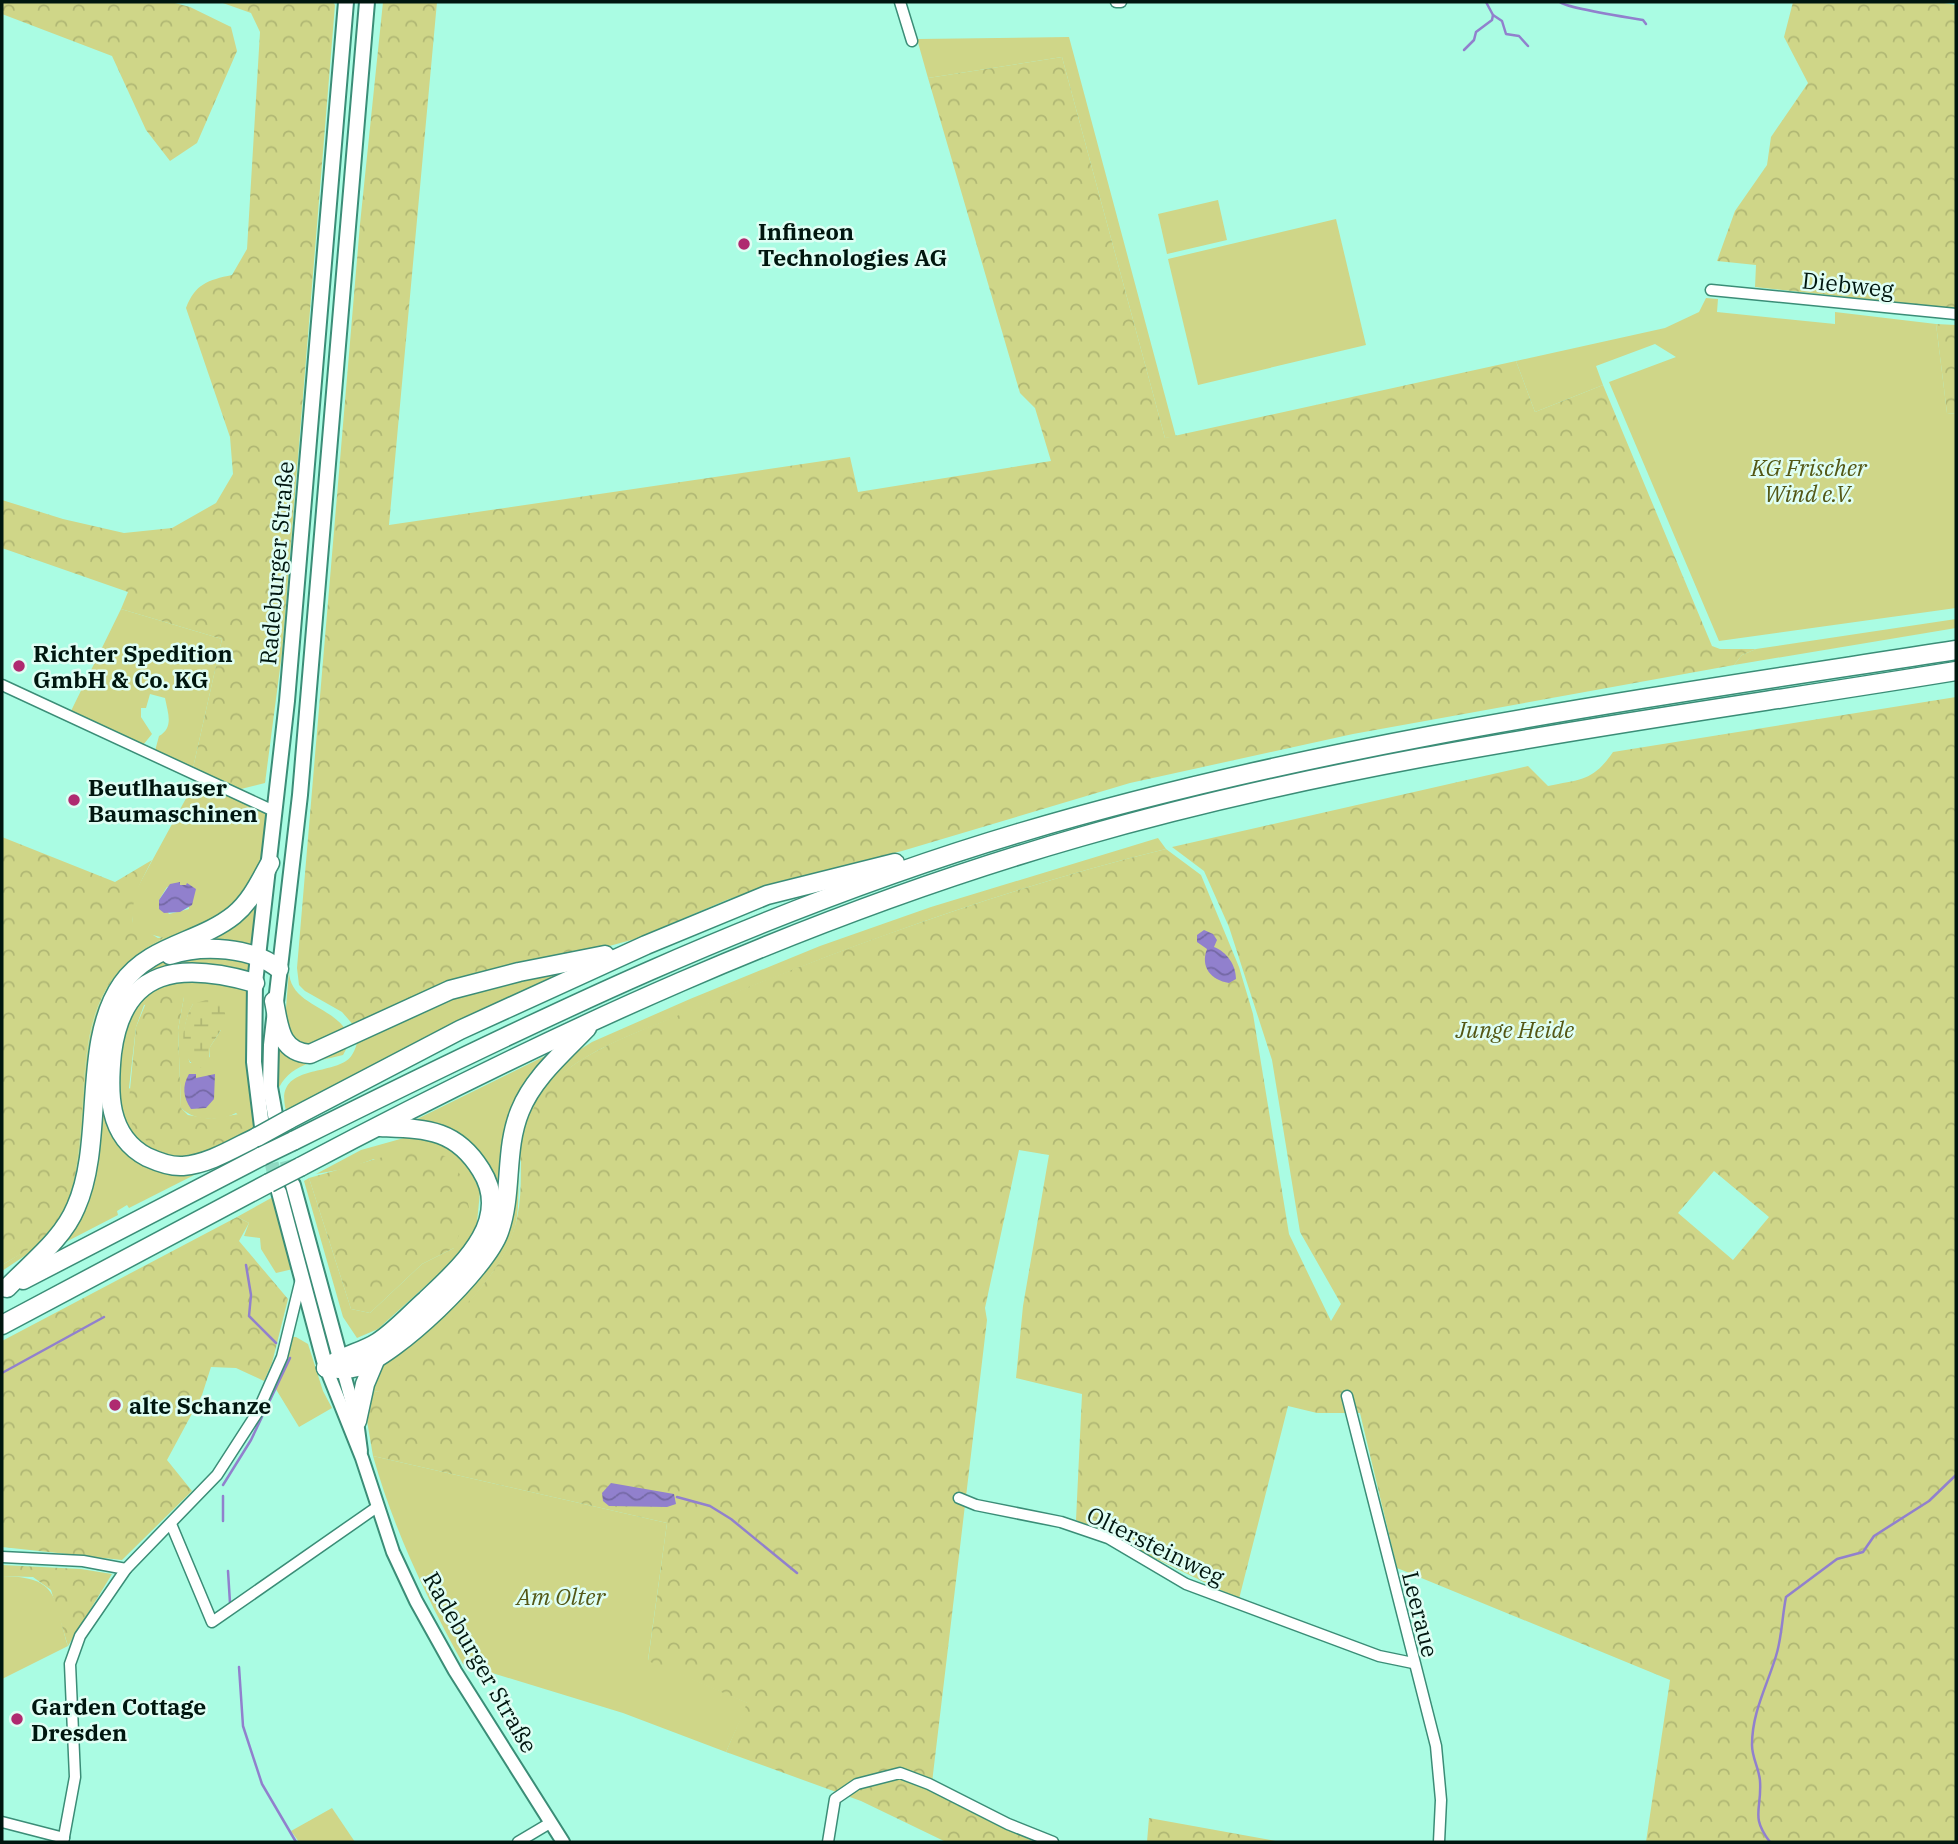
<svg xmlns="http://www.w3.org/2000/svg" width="1958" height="1844" font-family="'IBM Plex Serif',serif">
<defs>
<pattern id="forest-crowns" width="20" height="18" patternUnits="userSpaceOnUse" patternTransform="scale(1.75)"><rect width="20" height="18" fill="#cfd688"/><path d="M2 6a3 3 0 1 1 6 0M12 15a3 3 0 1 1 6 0" fill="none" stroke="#b0b774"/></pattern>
<pattern id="wetland-marsh" width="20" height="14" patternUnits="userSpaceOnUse" patternTransform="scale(1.75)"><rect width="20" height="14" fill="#cfd688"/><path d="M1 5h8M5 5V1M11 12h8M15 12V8" fill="none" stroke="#b0b774"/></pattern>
<pattern id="water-waves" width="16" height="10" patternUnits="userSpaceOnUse" patternTransform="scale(1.75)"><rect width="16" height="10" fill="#9180cd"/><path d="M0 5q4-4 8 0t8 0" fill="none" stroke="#7468a5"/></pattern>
</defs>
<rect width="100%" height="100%" fill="#aafce3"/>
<!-- green -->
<g fill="#cfd688" fill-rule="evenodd">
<polygon points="1069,37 1176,437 1165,438 1062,57 928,78 917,39"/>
<polygon points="1218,200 1227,240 1167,254 1158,214"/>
<polygon points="1336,219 1366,345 1198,385 1168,259"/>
<polygon points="1706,298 1718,299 1717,312 1835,324 1835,312 1936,324 1947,413 1956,414 1956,608 1719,641 1609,382 1676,357 1655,344 1596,366 1603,385 1535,412 1516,361 1665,328 1699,312"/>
<path d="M 121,609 L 222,639 L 193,768 L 155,751 L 159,736 C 174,727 168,714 165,698 L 150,694 L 146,708 L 141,708 L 141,717 L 152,734 L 143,745 L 71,711 Z"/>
<polygon points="1956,619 1956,628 1734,665 1742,655 1756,649"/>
<path d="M 196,780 L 266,813 L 268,820 L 260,869 L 241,905 L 129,966 L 81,1170 L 67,1213 L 41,1245 L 2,1271 L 2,1265 C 21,1254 42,1241 56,1223 C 73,1200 76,1174 79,1147 C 88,1063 76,980 164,938 L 149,934 L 133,924 L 131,908 L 134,894 ZM 180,885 L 186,885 L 189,909 L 169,914 L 159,900 L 167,887 Z"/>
<path d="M 1158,838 L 1166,849 C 1006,888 853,944 701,1007 C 658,1025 593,1045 559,1077 C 553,1082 521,1155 520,1163 C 516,1195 523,1214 508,1246 C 485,1297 418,1352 378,1392 L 372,1390 L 379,1368 L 473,1282 L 531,1100 L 568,1057 L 592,1042 L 690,999 L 820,946 L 931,907 Z"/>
<polygon points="258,894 255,949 191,944"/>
<polygon points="179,955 251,958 251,976 199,967 124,992 148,966"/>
<path d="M 572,969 L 473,1015 L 287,1114 C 272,1066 322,1076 346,1061 C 354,1056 356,1046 359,1037 L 446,997 Z"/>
<path d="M 289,970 C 289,1005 332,1005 347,1032 L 311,1046 L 292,1040 L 285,1021 Z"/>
<path d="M 188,976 L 244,988 L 247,992 L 246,1062 L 255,1130 L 236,1113 C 220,1122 194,1121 181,1108 L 178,1030 L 184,997 L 144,1005 L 136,1027 L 129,1088 L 214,1149 L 185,1160 L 157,1155 L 130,1136 L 116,1107 L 123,1020 L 149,987 ZM 193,1004 L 221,1030 L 210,1047 L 210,1057 L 190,1063 C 182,1042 182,1024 193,1004 Z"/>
<path d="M 278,1040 L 290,1053 L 350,1042 L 343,1055 C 315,1062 289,1063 277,1092 Z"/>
<polygon points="549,1054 535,1073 496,1222 463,1137 446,1127 413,1121"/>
<polygon points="104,1078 131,1152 216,1164 129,1208 127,1205 117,1211 118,1215 60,1245"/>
<polygon points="411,1136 447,1145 467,1162 480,1192 476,1232 462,1253 378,1329 357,1338 343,1317 304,1181 309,1178 351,1309 370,1313 422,1264 454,1248 374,1159 349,1168 316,1174 361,1150"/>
<polygon points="273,1197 293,1269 276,1273 261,1249 260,1238 244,1236 249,1223 237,1217"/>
<polygon points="291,1337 296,1337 308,1344 323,1391 332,1408 299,1427 274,1386"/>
<path d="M 373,1456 L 667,1523 L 648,1660 L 748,1703 L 726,1752 L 623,1713 L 463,1664 C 426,1597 394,1530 373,1456 Z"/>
<path d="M 2,1576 C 60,1577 53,1597 68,1646 L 2,1679 Z"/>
<polygon points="332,1808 355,1842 299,1842 291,1831"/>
</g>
<!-- forest -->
<g fill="url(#forest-crowns)" fill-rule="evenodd">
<polygon points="2,2 171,2 190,7 231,27 237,51 197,143 170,161 146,130 112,56 2,14"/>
<path d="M 220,2 L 333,2 L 335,5 L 282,653 L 265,783 L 241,789 L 193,768 L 222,639 L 121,609 L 128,592 L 2,548 L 2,500 L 63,519 L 124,533 L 172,528 L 216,503 L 233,474 L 230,437 L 186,308 C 195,284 208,280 232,275 L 247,249 L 260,32 L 251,13 Z"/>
<polygon points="383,2 437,2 389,525 850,457 858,492 1051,461 1035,408 1020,393 928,78 1062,57 1165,438 1516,361 1535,412 1603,385 1712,646 1720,649 1756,649 1742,655 1734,665 1353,734 1130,783 902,851 800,877 729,899 635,939 580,954 355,1027 342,1012 305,991 299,985 297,968 360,224"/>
<polygon points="1793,2 1938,2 1956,5 1956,309 1755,287 1756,265 1717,261 1735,211 1767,165 1771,137 1808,83 1784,37"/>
<polygon points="1936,324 1956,325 1956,414 1947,413"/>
<path d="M 1956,697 L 1956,1842 L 1646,1842 L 1670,1680 L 1397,1568 L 1360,1413 L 1317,1413 L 1288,1406 L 1239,1599 L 1076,1520 L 1082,1394 L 1016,1378 L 1023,1306 L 1049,1155 L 1019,1150 L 985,1308 L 987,1320 L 931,1791 L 1034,1842 L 946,1842 L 861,1801 L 726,1752 L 747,1703 L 648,1661 L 667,1523 L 373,1456 L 366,1415 L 372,1390 L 378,1392 L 385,1379 C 433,1333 502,1287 517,1218 C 524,1188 518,1157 524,1126 C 531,1110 544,1091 557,1078 C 593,1045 659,1024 704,1005 C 855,943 1007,888 1166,849 L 1201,875 L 1239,967 L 1253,1014 L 1289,1234 L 1331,1321 L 1341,1304 L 1300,1232 L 1272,1060 L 1229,927 L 1204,871 L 1172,847 L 1528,766 L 1548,786 C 1582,779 1593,781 1613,752 ZM 1714,1171 L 1769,1217 L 1733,1260 L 1678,1213 Z"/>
<path d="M 2,837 L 115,882 L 152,860 C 141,882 130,898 133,923 L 158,938 L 168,936 C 74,981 89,1058 79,1147 C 76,1174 73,1200 56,1223 C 43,1242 21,1254 2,1265 Z"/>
<polygon points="170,991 184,997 178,1030 181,1108 188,1115 211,1119 244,1113 255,1130 214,1149 192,1155 175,1155 147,1141 133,1127 128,1110 136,1027 148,998 158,992"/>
<polygon points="411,1149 445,1156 463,1178 469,1208 454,1248 422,1264 370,1313 351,1309 309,1178"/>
<polygon points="237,1217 249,1223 239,1241 288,1299 272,1363 264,1381 236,1368 211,1367 202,1395 167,1460 192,1491 122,1560 2,1547 2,1341"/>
<polygon points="2,1565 81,1569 112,1574 68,1646 51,1590 33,1577 2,1576"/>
<polygon points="1149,1818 1281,1842 1147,1842"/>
</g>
<!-- wetland -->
<path fill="url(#wetland-marsh)" d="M 206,1000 C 220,1001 226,1007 226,1022 L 210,1047 L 209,1064 L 199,1068 C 175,1058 183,1020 193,1004 Z"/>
<!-- water -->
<g fill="url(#water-waves)">
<polygon points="180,882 180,885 186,885 187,883 196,889 192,905 180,912 164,913 159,909 159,900 170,884"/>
<path d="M 1204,930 L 1213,934 L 1217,940 L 1214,947 C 1227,952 1236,965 1236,979 L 1229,983 C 1211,980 1200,967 1207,949 L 1197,942 L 1197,935 Z"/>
<path d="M 189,1074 L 196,1074 L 196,1078 L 215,1074 L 214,1099 L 206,1108 L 191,1109 C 183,1097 182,1086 189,1074 Z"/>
<polygon points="611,1483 674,1494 676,1504 667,1507 609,1506 603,1501 602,1493"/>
</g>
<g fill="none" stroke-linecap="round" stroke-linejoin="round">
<!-- stream -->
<g stroke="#9180cd" stroke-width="2.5">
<path d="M 1560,2 C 1566,8 1631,18 1643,20 L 1646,24"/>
<polyline points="1493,15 1502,21 1506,34 1519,36 1528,46"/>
<polyline points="1464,50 1474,40 1476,32 1492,20 1493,15 1486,2"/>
<polyline points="246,1265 251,1295 249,1316 276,1343"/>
<polyline points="2,1373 104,1317"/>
<polyline points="223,1485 251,1440 290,1358"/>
<polyline points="223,1496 223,1521"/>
<polyline points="677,1497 710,1506 731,1519 797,1573"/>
<polyline points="228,1571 230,1603"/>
<polyline points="239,1667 243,1726 262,1784 296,1842"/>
<path d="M 1770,1842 C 1750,1816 1762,1810 1760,1781 C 1759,1768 1752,1758 1752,1745 C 1752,1712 1767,1686 1776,1656 C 1782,1637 1782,1617 1786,1597 L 1837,1559 L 1863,1552 L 1874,1536 L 1929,1501 L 1956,1475"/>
</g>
<!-- primary-tunnel -->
<g stroke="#90dac3" stroke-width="14" stroke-dasharray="14 7" stroke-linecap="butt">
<polyline points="276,1120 292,1181"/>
<polyline points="266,1143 278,1187"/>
</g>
<defs>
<g id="minor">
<polyline points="900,2 912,41"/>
<polyline points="1116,2 1121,2"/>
<polyline points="1711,290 1956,314"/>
<polyline points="2,685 276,812"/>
<polyline points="1347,1396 1436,1746 1441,1800 1439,1842"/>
<polyline points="959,1498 976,1505 1061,1522 1108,1538 1186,1584 1379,1656 1413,1663"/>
<polyline points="171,1524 212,1622 377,1507"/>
<polyline points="2,1557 83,1561 126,1569"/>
<polyline points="2,1822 64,1838"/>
<polyline points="63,1842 75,1777 70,1664 80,1636 126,1569 217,1475 257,1413 282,1357 301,1279"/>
<polyline points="518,1842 550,1823"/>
<polyline points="828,1842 835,1799 857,1784 900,1773 929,1784 1008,1824 1053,1842"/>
</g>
<g id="secondary">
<polyline points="341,1363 357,1421 361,1451"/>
<polyline points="326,1368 362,1458 393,1552 416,1601 455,1671 563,1842"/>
</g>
<g id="primary">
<polyline points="276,1120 270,1087 271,1045 300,795 367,2"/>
<polyline points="262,1127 254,1062 255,983 287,701 346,2"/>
<polyline points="293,1185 340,1358"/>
<polyline points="279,1192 326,1368"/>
</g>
<g id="motorway">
<path d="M 170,955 C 203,944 252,947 279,969"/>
<path d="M 255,983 C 182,962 123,966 112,1053 C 108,1092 107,1136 147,1157 C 158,1162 171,1167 183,1166 C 209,1164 234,1148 257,1137"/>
<path d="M 274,1001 C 279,1025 279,1052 310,1054 L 450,990 L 519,972 L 605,955"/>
<polyline points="288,1120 460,1030 646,945 767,895 895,863"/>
<path d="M 293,1141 C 529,1023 766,908 1019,833 C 1325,742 1641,699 1956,650"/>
<path d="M 300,1167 C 551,1034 807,915 1080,837 C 1367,754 1663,719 1956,671"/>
<polyline points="23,1280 262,1156"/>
<path d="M 7,1288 C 31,1263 63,1239 76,1207 C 105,1142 81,1043 122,984 C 149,945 199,943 234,915 C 251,901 260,881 270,863"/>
<polyline points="2,1325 269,1183"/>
<path d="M 326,1368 C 337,1369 348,1370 358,1367 C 396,1355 486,1269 499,1232 C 513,1193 504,1150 520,1111 C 533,1078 563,1053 587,1028"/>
<path d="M 326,1368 C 342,1355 361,1353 378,1342 C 395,1331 410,1314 426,1300 C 459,1268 514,1222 481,1170 C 455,1128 425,1129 380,1127"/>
<polyline points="357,1421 365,1384 376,1358"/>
</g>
</defs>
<!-- minor casing -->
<use href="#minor" stroke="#3b8d77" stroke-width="13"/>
<!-- secondary casing -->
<use href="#secondary" stroke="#3b8d77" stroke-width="16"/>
<!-- primary casing -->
<use href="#primary" stroke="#3b8d77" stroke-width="18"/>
<!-- motorway casing -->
<use href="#motorway" stroke="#3b8d77" stroke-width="21"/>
<!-- minor -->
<use href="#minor" stroke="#fff" stroke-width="10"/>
<!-- secondary -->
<use href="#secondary" stroke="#fff" stroke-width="12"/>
<!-- primary -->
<use href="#primary" stroke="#fff" stroke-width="14"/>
<!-- motorway -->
<use href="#motorway" stroke="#fff" stroke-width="18"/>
<defs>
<g id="motorway-bridge">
<polyline points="257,1137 288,1120"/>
<polyline points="262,1156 293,1141"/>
<polyline points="269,1183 300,1167"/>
</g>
</defs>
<!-- motorway-bridge casing -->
<use href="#motorway-bridge" stroke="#3b8d77" stroke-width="21" stroke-linecap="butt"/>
<!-- motorway-bridge -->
<use href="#motorway-bridge" stroke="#fff" stroke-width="18"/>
</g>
<!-- markers -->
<g fill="#af2a70" stroke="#dffef4" stroke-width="2.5">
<circle cx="744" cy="244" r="7"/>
<circle cx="19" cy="666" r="7"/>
<circle cx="74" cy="800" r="7"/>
<circle cx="115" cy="1405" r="7"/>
<circle cx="17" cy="1719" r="7"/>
</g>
<g text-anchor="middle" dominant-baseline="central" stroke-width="5" stroke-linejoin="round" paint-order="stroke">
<!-- poi labels -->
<g font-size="23" font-weight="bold" fill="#00160f" stroke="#dffef4" text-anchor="start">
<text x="758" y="231">Infineon<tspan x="758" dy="26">Technologies AG</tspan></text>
<text x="33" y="653">Richter Spedition<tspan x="33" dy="26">GmbH &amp; Co. KG</tspan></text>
<text x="88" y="787">Beutlhauser<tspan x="88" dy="26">Baumaschinen</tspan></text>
<text x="129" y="1405">alte Schanze</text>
<text x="31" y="1706">Garden Cottage<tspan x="31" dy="26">Dresden</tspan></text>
</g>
<!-- street labels -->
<g font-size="23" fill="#00160f" stroke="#dffef4">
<text transform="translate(1848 284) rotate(6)">Diebweg</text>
<text transform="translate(276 563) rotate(-85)">Radeburger Straße</text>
<text transform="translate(1156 1545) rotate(26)">Oltersteinweg</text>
<text transform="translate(1421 1614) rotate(76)">Leeraue</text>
<text transform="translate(481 1662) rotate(60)">Radeburger Straße</text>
</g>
<!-- park labels -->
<g font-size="23" font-style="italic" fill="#535715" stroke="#dffef4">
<text x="1809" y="467">KG Frischer<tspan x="1809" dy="26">Wind e.V.</tspan></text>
<text x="1515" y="1029">Junge Heide</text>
<text x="561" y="1596">Am Olter</text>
</g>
</g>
<!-- border -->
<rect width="1958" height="1844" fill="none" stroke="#00160f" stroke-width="7"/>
</svg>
